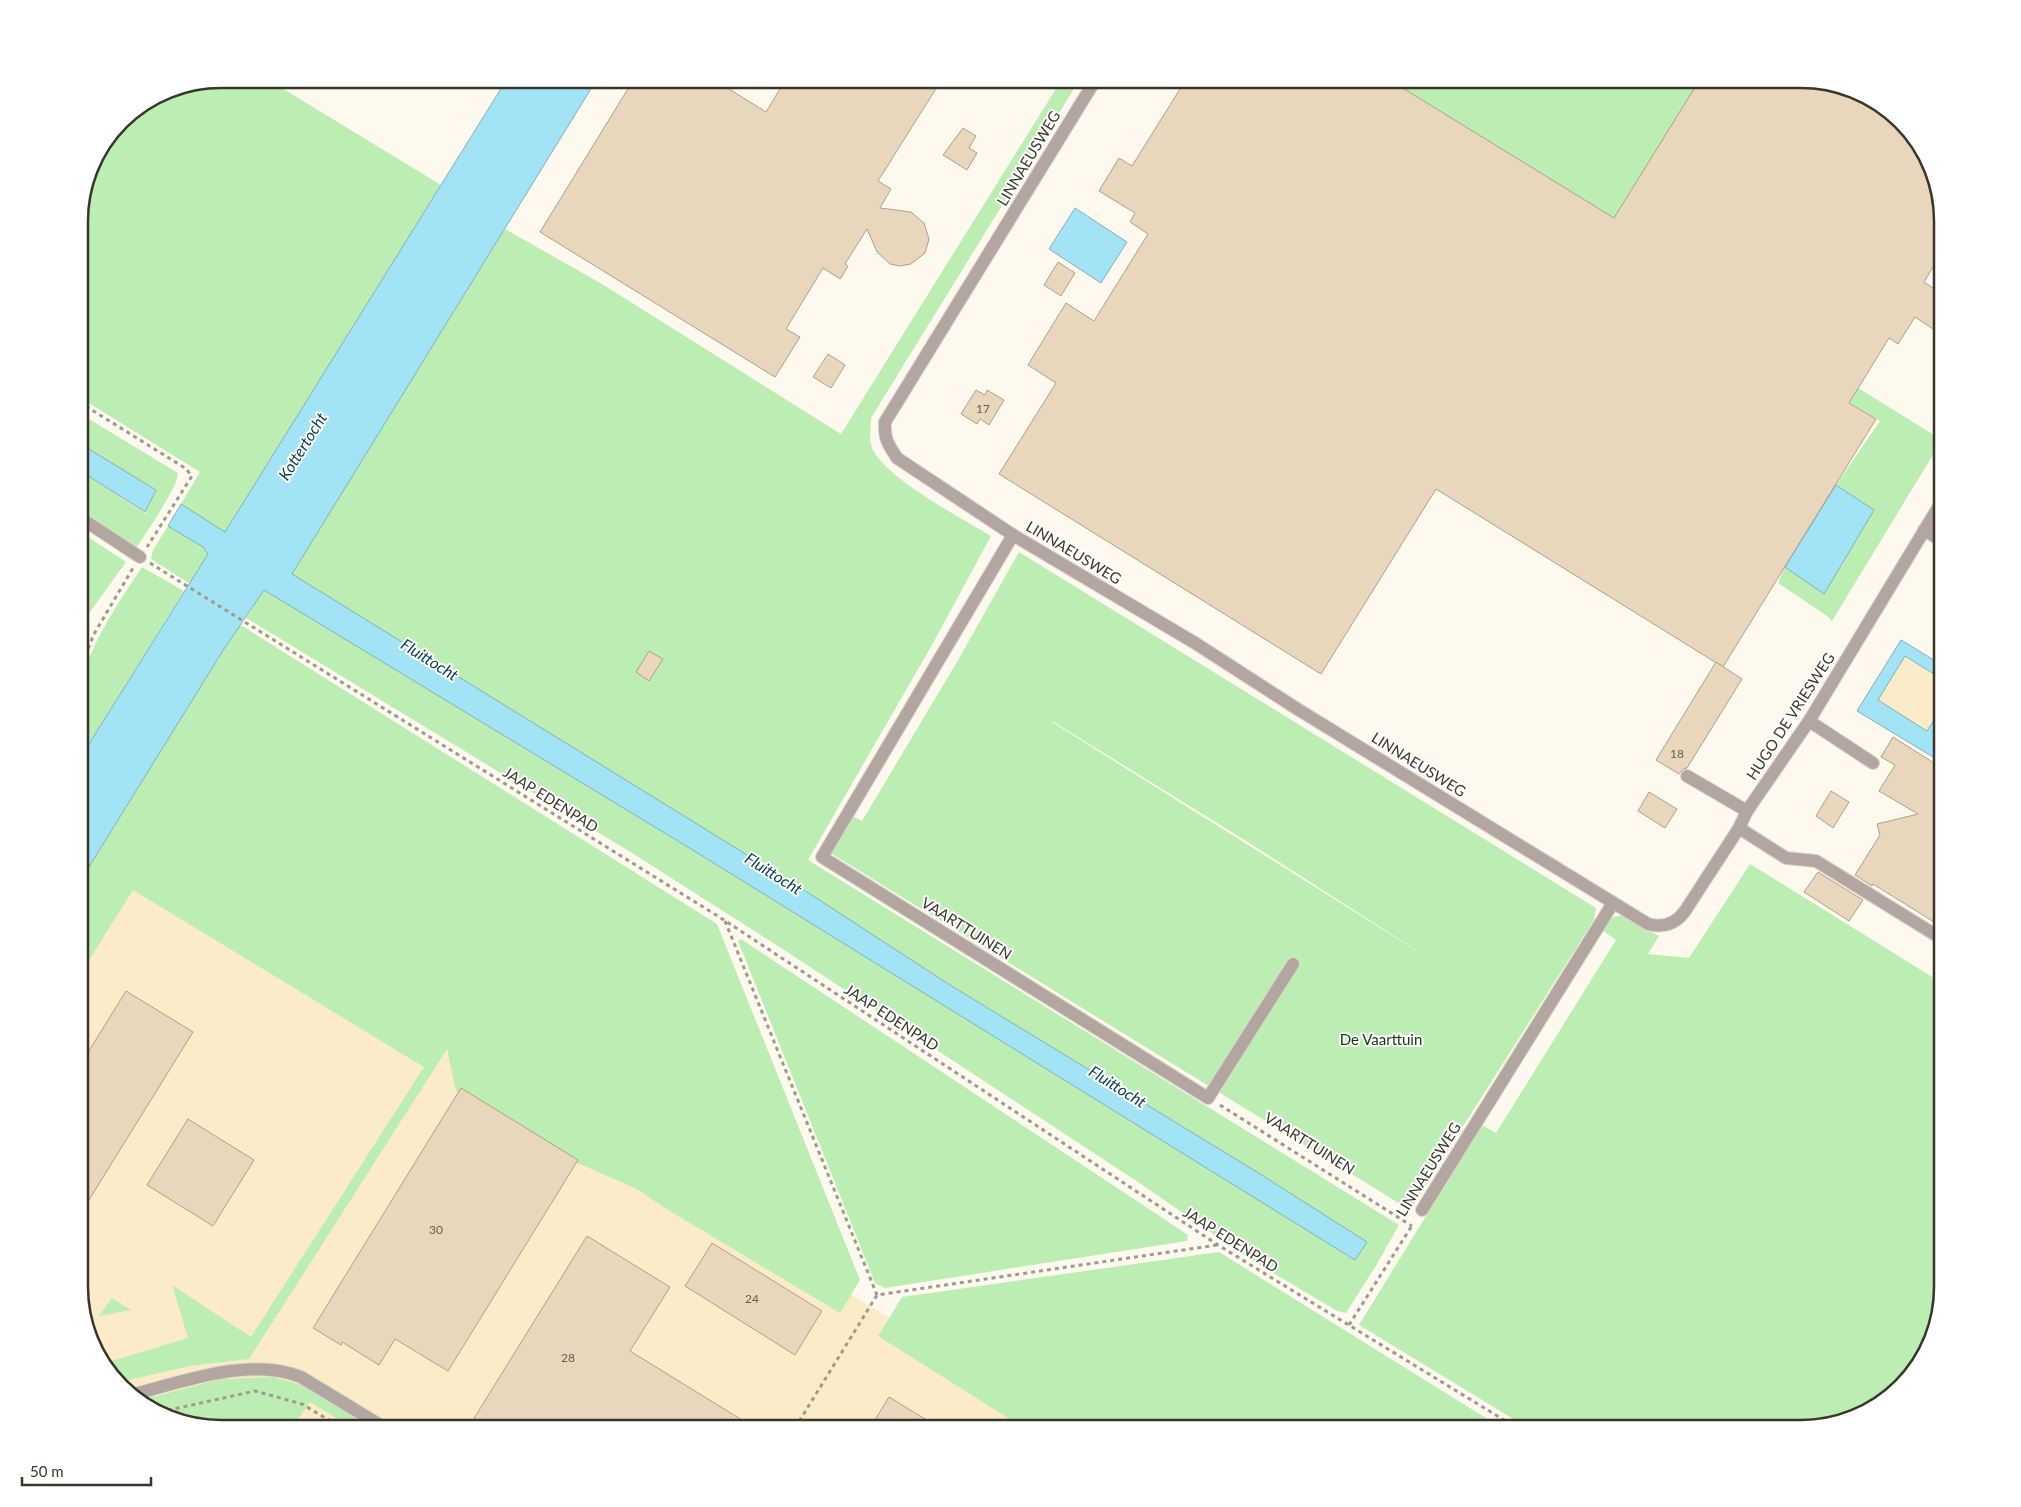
<svg xmlns="http://www.w3.org/2000/svg" width="2021" height="1507" font-family="Lato,sans-serif">
<rect width="100%" height="100%" fill="#fef9ee"/>
<!-- built -->
<g fill="#fbebc8">
<polygon points="1905,656 1942,679 1942,707 1927,731 1878,700"/>
<polygon points="79,831 1073,1428 220,1428 175,1421 135,1399 94,1349 79,1295"/>
</g>
<!-- green -->
<g fill="#bceeb3" fill-rule="evenodd">
<polygon points="221,79 267,79 441,185 225,533 181,504 200,472 79,397 79,212 90,166 121,120 167,89"/>
<path d="M 1062,79 L 1080,79 L 871,418 C 871,426 869,437 871,445 C 879,475 963,519 991,536 L 932,645 L 808,860 L 1399,1225 L 1377,1264 L 1346,1313 L 1337,1311 L 1245,1256 L 1138,1182 L 781,948 L 632,853 L 246,618 L 264,590 L 696,852 L 1355,1260 L 1366,1242 L 1257,1172 L 950,985 L 804,890 L 291,574 L 505,229 L 602,284 L 841,434 Z"/>
<polygon points="1388,79 1701,79 1607,232 1942,440 1832,621 1827,616 1778,583 1785,567 1824,593 1874,510 1836,485 1880,421 1581,239 1599,210"/>
<path d="M 79,413 L 178,473 C 179,485 145,535 136,548 L 79,511 L 79,470 L 149,516 L 145,512 L 156,490 L 79,444 Z"/>
<polygon points="168,526 203,547 208,554 190,584 151,559 153,550"/>
<polygon points="79,531 126,562 85,619 79,631"/>
<path d="M 1019,552 L 1596,908 L 1594,920 L 1410,1210 L 824,849 L 846,812 L 862,821 L 957,662 ZM 1052,721 L 1243,839 L 1441,966 L 1052,722 Z"/>
<path d="M 142,567 L 184,591 L 79,760 C 79,739 76,716 79,695 C 85,650 118,604 142,567 Z"/>
<polygon points="239,624 717,924 860,1280 840,1313 665,1208 637,1189 573,1161 456,1091 447,1049 249,1359 190,1366 120,1382 105,1363 188,1338 172,1285 251,1337 424,1067 133,890 79,976 79,883"/>
<path d="M 1750,864 L 1942,983 L 1942,1287 L 1935,1332 L 1913,1372 L 1863,1413 L 1800,1428 L 1528,1428 L 1359,1325 L 1482,1125 L 1496,1133 L 1616,940 L 1602,930 C 1607,921 1611,915 1622,916 L 1659,936 L 1648,954 L 1689,958 Z"/>
<polygon points="741,939 1143,1205 1188,1235 1187,1241 885,1288 875,1283 738,941"/>
<polygon points="1219,1252 1502,1428 1024,1428 878,1336 902,1297"/>
<polygon points="112,1298 131,1310 99,1316"/>
<polygon points="273,1377 306,1386 374,1425 371,1428 352,1428 310,1402 292,1428 220,1428 175,1421 138,1401 221,1379"/>
</g>
<!-- water -->
<g fill="#a2e4f6" stroke="#83b0b9">
<polygon points="507,79 597,79 292,574 804,890 950,985 1257,1172 1367,1242 1355,1260 696,852 264,590 222,652 79,883 79,760 208,554 203,547 168,526 181,504 225,532"/>
<polygon points="1075,208 1127,242 1101,283 1049,249"/>
<polygon points="79,443 156,490 145,512 79,470"/>
<polygon points="1836,485 1874,510 1824,594 1785,567"/>
<polygon points="1901,640 1942,665 1942,679 1905,656 1878,700 1927,731 1942,707 1942,743 1933,757 1857,711"/>
</g>
<!-- building -->
<g fill="#e8d7bd" stroke="#b0a087">
<polygon points="634,79 713,79 766,112 786,79 942,79 878,181 891,189 880,208 911,212 924,223 929,239 925,253 911,264 900,266 890,264 877,252 867,229 845,264 848,266 840,279 823,268 786,329 800,337 775,377 540,232"/>
<polygon points="1164,79 1388,79 1614,218 1700,79 1801,79 1846,86 1886,108 1927,158 1942,220 1942,252 1924,282 1942,294 1942,335 1915,317 1898,344 1889,338 1849,403 1876,419 1723,667 1436,489 1321,674 999,474 1056,383 1028,365 1066,303 1094,321 1148,234 1130,222 1135,213 1099,191 1119,158 1132,166 1180,89"/>
<polygon points="963,128 976,136 969,148 977,153 967,170 943,155"/>
<polygon points="1058,262 1075,273 1061,296 1044,285"/>
<polygon points="828,354 845,365 831,388 813,377"/>
<polygon points="976,390 985,395 987,390 1004,400 989,425 980,419 977,424 961,414"/>
<polygon points="649,651 663,659 649,681 636,672"/>
<polygon points="1716,662 1742,679 1687,768 1683,769 1679,774 1656,760"/>
<polygon points="1893,737 1942,768 1942,927 1873,884 1872,886 1855,875 1880,835 1877,824 1918,814 1879,791 1895,765 1881,757"/>
<polygon points="1831,791 1849,802 1833,828 1816,816"/>
<polygon points="1649,792 1677,809 1665,828 1638,811"/>
<polygon points="1818,872 1863,900 1849,921 1804,892"/>
<polygon points="126,991 193,1032 79,1216 79,1067"/>
<polygon points="461,1088 578,1160 448,1371 395,1339 379,1365 342,1342 341,1345 313,1328"/>
<polygon points="188,1119 254,1160 213,1226 147,1185"/>
<polygon points="587,1236 670,1287 630,1351 755,1428 468,1428"/>
<polygon points="712,1243 822,1311 795,1355 685,1286"/>
<polygon points="889,1397 940,1428 870,1428"/>
</g>
<g fill="none" stroke-linecap="round" stroke-linejoin="round">
<defs>
<g id="minor">
<path d="M 1096,79 L 885,422 C 884,439 888,444 897,458 L 1013,535 L 1195,643 L 1299,710 L 1648,924 C 1663,928 1676,924 1685,911 L 1739,828 L 1747,811 L 1809,721 L 1942,501"/>
<polyline points="79,517 140,557"/>
<polyline points="1924,530 1942,541"/>
<polyline points="1013,535 822,857 1208,1098 1293,964"/>
<polyline points="1809,721 1873,763"/>
<polyline points="1687,776 1747,811"/>
<polyline points="1739,828 1786,858 1816,861 1942,939"/>
<polyline points="1422,1210 1613,903"/>
<path d="M 131,1395 C 182,1382 250,1356 301,1377 L 385,1428"/>
</g>
</defs>
<!-- minor casing -->
<use href="#minor" stroke="#dbd6cb" stroke-width="14"/>
<!-- path -->
<g stroke="#9f9a8f" stroke-width="3" stroke-dasharray="4 4" stroke-linecap="butt">
<polyline points="79,402 185,468 192,476 147,547"/>
<polyline points="150,563 724,920 1218,1245 1517,1428"/>
<polyline points="79,671 94,634 133,568"/>
<polyline points="725,921 877,1295"/>
<polyline points="1220,1105 1412,1226"/>
<polyline points="1349,1325 1413,1224"/>
<polyline points="160,1412 255,1391 302,1404 342,1428"/>
<polyline points="795,1428 877,1295 1217,1245"/>
</g>
<!-- minor -->
<use href="#minor" stroke="#b3a59f" stroke-width="12"/>
</g>
<g text-anchor="middle" dominant-baseline="central" stroke-width="4" stroke-linejoin="round" paint-order="stroke">
<!-- number labels -->
<g font-size="12" fill="#665e4f">
<text x="983" y="408">17</text>
<text x="1677" y="753">18</text>
<text x="436" y="1229">30</text>
<text x="752" y="1298">24</text>
<text x="568" y="1357">28</text>
</g>
<!-- street labels -->
<g font-size="15" fill="#3a352a" stroke="#fff">
<text transform="translate(1028 158) rotate(-59)">LINNAEUSWEG</text>
<text transform="translate(1074 552) rotate(31)">LINNAEUSWEG</text>
<text transform="translate(1790 716) rotate(-57)">HUGO DE VRIESWEG</text>
<text transform="translate(1419 764) rotate(32)">LINNAEUSWEG</text>
<text transform="translate(551 799) rotate(32)">JAAP EDENPAD</text>
<text transform="translate(967 928) rotate(32)">VAARTTUINEN</text>
<text transform="translate(892 1017) rotate(33)">JAAP EDENPAD</text>
<text transform="translate(1310 1143) rotate(32)">VAARTTUINEN</text>
<text transform="translate(1428 1169) rotate(-58)">LINNAEUSWEG</text>
<text transform="translate(1231 1239) rotate(32)">JAAP EDENPAD</text>
</g>
<!-- park labels -->
<g font-size="15" fill="#0f3808" stroke="#fff">
<text x="1381" y="1039">De Vaarttuin</text>
</g>
<!-- water labels -->
<g font-size="16" font-style="italic" fill="#06414d" stroke="#fff">
<text transform="translate(302 446) rotate(-58)">Kottertocht</text>
<text transform="translate(430 659) rotate(32)">Fluittocht</text>
<text transform="translate(774 873) rotate(32)">Fluittocht</text>
<text transform="translate(1118 1086) rotate(32)">Fluittocht</text>
</g>
</g>
<!-- crop -->
<path d="M0 0H2021V1507H0ZM221 88H1801A133 133 0 0 1 1934 221V1287A133 133 0 0 1 1801 1420H221A133 133 0 0 1 88 1287V221A133 133 0 0 1 221 88Z" fill="#fff" fill-rule="evenodd"/>
<path fill="none" stroke="#3a352a" stroke-width="2.5" d="M221 88H1801A133 133 0 0 1 1934 221V1287A133 133 0 0 1 1801 1420H221A133 133 0 0 1 88 1287V221A133 133 0 0 1 221 88Z"/>
<!-- scale -->
<path d="M22 1477v8h129v-8" fill="none" stroke="#3a352a" stroke-width="2.5"/>
<text x="30" y="1477" font-size="15" fill="#3a352a" stroke="#ffffff" stroke-width="4" paint-order="stroke">50 m</text>
</svg>
